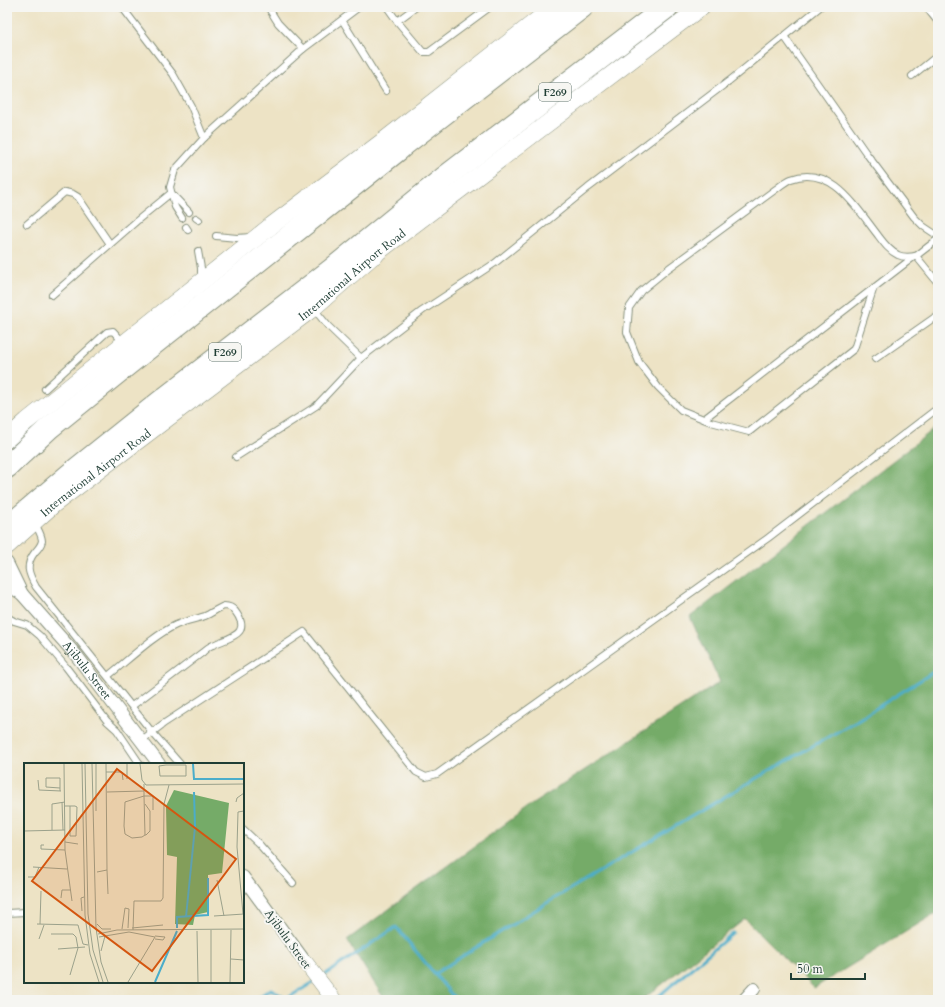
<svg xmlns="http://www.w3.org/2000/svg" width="945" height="1007" font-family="Cardo,serif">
<rect width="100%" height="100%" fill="#f6f6f2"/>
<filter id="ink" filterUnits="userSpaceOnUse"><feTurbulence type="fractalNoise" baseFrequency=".025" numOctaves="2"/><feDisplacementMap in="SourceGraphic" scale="8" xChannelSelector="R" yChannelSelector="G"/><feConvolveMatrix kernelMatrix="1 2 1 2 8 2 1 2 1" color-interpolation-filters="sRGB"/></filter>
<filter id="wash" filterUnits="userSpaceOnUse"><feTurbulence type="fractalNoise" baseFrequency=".012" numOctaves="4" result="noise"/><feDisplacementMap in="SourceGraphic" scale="16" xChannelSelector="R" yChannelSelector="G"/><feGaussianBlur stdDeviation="0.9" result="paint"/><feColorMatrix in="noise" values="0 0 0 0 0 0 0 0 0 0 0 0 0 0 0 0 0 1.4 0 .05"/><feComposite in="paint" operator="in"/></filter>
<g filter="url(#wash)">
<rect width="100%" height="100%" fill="#ede3c5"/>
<!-- forest -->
<polygon fill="#75ab68" stroke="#4a744e" points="938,426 938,912 814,988 745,919 642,1000 385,1000 347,940 531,805 720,682 690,617"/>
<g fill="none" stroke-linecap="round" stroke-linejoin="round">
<!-- stream -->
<g stroke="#4badca" stroke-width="3">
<polyline points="434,974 545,904 736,790 856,721 938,669"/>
<polyline points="323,976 396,927 456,1000"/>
<polyline points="257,1000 260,996 271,989 286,999 314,982"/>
<polyline points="654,1000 733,933"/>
</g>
</g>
</g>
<g filter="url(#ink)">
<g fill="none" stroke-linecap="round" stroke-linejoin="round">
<defs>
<g id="service">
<polyline points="122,7 173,74 191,106 204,138"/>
<polyline points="268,7 278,23 303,49"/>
<polyline points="387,7 397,21"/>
<polyline points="416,7 397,21 423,52 429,52 490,7"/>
<polyline points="926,7 938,22"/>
<polyline points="342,20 386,91"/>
<polyline points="784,36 866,153 914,217 923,226 938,236"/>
<polyline points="912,76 938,55"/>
<polyline points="172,194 189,212"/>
<polyline points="182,218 175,207 170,187 175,170 204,138 303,49 359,7"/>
<polyline points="196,218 199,220"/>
<polyline points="27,224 65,192 73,194 78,197 110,244"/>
<polyline points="186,227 188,230"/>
<polyline points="216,236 237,238 251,237"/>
<polyline points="938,239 916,256 938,283"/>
<polyline points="198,251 201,268 201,279"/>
<path d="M 873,290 L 854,349 L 749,432 L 711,422 L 681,410 L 658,387 L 639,362 L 627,332 L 629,308 L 641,291 L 669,268 L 776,189 C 780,186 786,181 791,179 C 831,164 856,207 877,234 C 883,242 889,251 898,255 C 904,258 910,257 916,256"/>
<polyline points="52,295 139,219 171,193"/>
<polyline points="314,309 328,326 361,358 422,311 495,263 588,188 729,81 820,7"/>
<polyline points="875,359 938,315"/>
<polyline points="45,389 107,332 113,331 123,342"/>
<polyline points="704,419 915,256"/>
<polyline points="236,457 316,406 361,358"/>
<path d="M 35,523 C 37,528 42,535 42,541 C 41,545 38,549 35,552 C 25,565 28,573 36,587 L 152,732 L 180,764"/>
<polyline points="7,617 14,621 27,625 40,636 66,667 107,721 117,730 140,764"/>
<path d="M 108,676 C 127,661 154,635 176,625 C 185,621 196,619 205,616 C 212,613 218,608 224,606 C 229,606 232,607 235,611 C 253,635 229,637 213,645 C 210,646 206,649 203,652 L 132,706"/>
<polyline points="142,740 163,724 304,632 416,772 426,777 437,774 768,538 938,408"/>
<polyline points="243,829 259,844 293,883"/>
<polyline points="7,913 25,912"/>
</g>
<g id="minor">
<polyline points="7,563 22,594"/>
<path id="s1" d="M 7,584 L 22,594 L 76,655 L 159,764"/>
<polyline points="243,877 306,963"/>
<polyline points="744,1000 754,989"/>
</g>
<polyline id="tertiary" points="306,963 334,1000"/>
<g id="secondary">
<polyline points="7,439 27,421 271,226 386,139 554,7"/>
<path id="s2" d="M 7,546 L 54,504 L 313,308 L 375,254 L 701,7"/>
</g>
<g id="primary">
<polyline points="311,196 322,210"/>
<polyline points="337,268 375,254"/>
</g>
<g id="motorway">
<polyline points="7,467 49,428 127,365 398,150 406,143 582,7"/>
<polyline points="7,528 69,475 160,402 330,271 444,178 667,7"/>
</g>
</defs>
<!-- service casing -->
<use href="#service" stroke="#86907c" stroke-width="8"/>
<!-- minor casing -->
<use href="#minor" stroke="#86907c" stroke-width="14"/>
<!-- tertiary casing -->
<use href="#tertiary" stroke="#86907c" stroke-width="16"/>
<!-- secondary casing -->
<use href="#secondary" stroke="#86907c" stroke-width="18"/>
<!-- primary casing -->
<use href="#primary" stroke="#86907c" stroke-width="20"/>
<!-- motorway casing -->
<use href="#motorway" stroke="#86907c" stroke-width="24"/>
<!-- service -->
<use href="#service" stroke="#fff" stroke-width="6"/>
<!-- minor -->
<use href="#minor" stroke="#fff" stroke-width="12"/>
<!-- tertiary -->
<use href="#tertiary" stroke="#fff" stroke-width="15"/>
<!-- secondary -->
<use href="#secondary" stroke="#fff" stroke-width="17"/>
<!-- primary -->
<use href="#primary" stroke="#fff" stroke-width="19"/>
<!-- motorway -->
<use href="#motorway" stroke="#fff" stroke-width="22"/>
</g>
</g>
<g text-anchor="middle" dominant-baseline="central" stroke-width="4" stroke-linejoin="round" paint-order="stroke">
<!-- shield labels -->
<g fill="#f6f6f2" stroke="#60746d" stroke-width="1">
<rect x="539" y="83" width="32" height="18" rx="3"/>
<rect x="209" y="343" width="32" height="18" rx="3"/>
</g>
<g font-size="11" font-weight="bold" fill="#1f3d34">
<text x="555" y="92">F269</text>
<text x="225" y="352">F269</text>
</g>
<!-- street labels -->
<g font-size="12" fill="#1f3d34" stroke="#f6f6f2">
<text stroke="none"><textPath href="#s2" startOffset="439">International Airport Road</textPath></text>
<text stroke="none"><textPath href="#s2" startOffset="115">International Airport Road</textPath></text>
<text stroke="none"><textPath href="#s1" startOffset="118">Ajibulu Street</textPath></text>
<text transform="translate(288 939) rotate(54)">Ajibulu Street</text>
</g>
</g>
<!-- overview -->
<g transform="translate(24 763)">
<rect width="220" height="220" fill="#ede3c5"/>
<path d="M 150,27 L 205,40 L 198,110 L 184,112 L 184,149 L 171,152 L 169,162 L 151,161 L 153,94 L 143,92 L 142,43 Z" fill="#75ab68"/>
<path fill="none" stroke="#4badca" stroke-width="2" d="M 169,1 L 170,16 L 220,16M 162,154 L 171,64 L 170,29M 153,165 L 153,154 L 184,152 L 184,115M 131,219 L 153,168"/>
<path fill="none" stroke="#9ba18b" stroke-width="1" d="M 40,1 L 41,87 L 48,138M 58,1 L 61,152 L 66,191 L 75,219M 61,1 L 64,151 L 69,187 L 79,219M 68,1 L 72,165 L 77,199 L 84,219M 103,1 L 103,16M 116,1 L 118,17 L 122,22 L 220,21M 142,2 L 162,2 L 162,13 L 136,13 L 135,3 ZM 82,9 L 98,9 L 99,17M 14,17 L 15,27 L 37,28M 120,21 L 120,33 L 129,33 L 129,47M 36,25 L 22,24 L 22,15 L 36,15 L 36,28M 83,29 L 120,28M 38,39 L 39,67M 212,39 L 213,35 L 220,30M 121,41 L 126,48 L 126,68 L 122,72 L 121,72 L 118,74 L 108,75 L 101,71 L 100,63 L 101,39 L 120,33 L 121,72M 41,43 L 51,43 L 53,44 L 52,73 L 46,73 L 46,43M 72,48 L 72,1M 28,67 L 28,41 L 41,39M 0,68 L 41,67M 41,79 L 54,81M 20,82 L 17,82 L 17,86 L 41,87M 9,104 L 43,106M 83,107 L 84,131M 73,109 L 83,107 L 82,1M 4,114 L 11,114 L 15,104M 193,117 L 200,153M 37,135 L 38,127 L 47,127M 58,148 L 57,135 L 60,134M 219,151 L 213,84 L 214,49 L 220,48M 190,153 L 220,151M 13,161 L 54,162 L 59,181 L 64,182M 16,161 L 17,128M 73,161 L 78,166 L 87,166M 108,165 L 139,162M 98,166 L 101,145 L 105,146 L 104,165M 109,167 L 110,138 L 137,138 L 139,135 L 140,41 L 145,22M 173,168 L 174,219M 27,171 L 49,171 L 52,174 L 54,185 L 46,212M 74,171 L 93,167 L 220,166M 131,173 L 141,174 L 139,177 L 131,176M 75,174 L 105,169 L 131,174 L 104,219M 15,176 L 20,162M 34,186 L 61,184M 77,188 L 81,173M 207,196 L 220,197M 187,219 L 187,167M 206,219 L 207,167"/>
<path fill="#d45610" fill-opacity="0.15" stroke="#d45610" stroke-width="2" d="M 93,6 L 212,96 L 128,208 L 8,118 Z"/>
<rect width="220" height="220" fill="none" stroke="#1f3d34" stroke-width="2"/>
</g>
<!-- margin -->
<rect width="945" height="1007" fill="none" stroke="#f6f6f2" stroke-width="24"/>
<!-- scale -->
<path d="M791 973v6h74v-6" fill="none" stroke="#1f3d34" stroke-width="2"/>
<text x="797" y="973" font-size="12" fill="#1f3d34" stroke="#f6f6f2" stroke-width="3" paint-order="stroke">50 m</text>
</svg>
